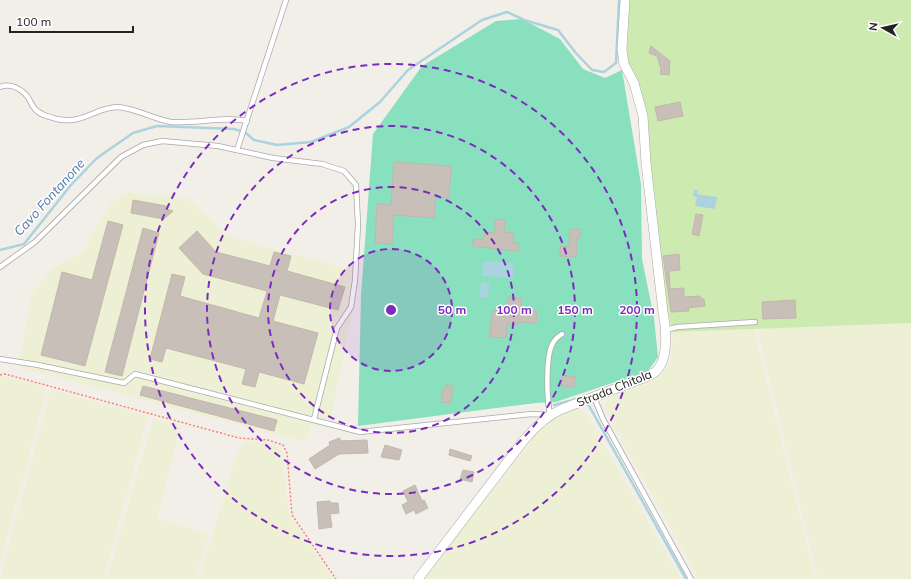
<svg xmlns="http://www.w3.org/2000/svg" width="911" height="579" font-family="Mulish,sans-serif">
<rect width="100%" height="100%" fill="#f2efe9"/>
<!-- farmland -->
<g fill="#eef0d5">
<polygon points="128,192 188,198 228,236 360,272 329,428 312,424 305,442 18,367 31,295 53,267 83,252 110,203"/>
<polygon points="911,323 911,579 818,579 759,337 759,329"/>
<polygon points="754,329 815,579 699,579 606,412 605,404 609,397 651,382 665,371 670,360 673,332"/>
<polygon points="0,376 5,376 47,389 0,562"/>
<polygon points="51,389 148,417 103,579 0,579"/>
<polygon points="578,408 586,413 681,579 423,579 542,427 561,415"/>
<polygon points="153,418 181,426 157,518 209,534 195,579 107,579"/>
<polygon points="252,441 276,446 282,451 289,515 333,579 199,579 237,454 244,443"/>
</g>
<!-- grass -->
<polygon fill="#cdebb0" points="629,0 911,0 911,323 673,332 663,295 649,163 629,64 627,48"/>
<!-- pitch -->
<polygon fill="#88e0be" points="522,19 560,39 583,69 605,78 622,70 641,184 642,259 654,318 658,357 648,371 556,402 536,403 358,426 361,295 373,134 422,66 496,21"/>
<!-- water -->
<g fill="#aad3df">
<polygon points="694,190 698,190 697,194 717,197 715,209 695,206 697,197 693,196"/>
<polygon points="483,261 514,263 513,278 482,276"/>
<polygon points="481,282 489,283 488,297 480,297"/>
</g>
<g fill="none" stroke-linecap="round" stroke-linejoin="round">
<!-- stream -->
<g stroke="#aad3df" stroke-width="2.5">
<polyline points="0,250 24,244 71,185 97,158 133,133 157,126 234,129 246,133 254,140 277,145 311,142 349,127 380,102 408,70 482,20 507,12 524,20 558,30 575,52 592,70 604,72 616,63 619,0"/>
<polyline points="588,404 686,579"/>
<polyline points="554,405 577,399"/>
</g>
</g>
<!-- building -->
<g fill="#c7bfb8" stroke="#c4b6ab">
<polygon points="651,46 670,61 669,75 660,74 661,69 657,56 649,53"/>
<polygon points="680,102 683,116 658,121 655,107"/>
<polygon points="394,162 451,166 449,198 436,197 434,218 394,215 392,244 375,243 377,204 391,205"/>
<polygon points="133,200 166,206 166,209 173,211 164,219 131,213"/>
<polygon points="696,214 703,215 699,236 692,234"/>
<polygon points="495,219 505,220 504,232 514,233 513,243 518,243 518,251 473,246 473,239 484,239 485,232 495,233"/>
<polygon points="108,221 123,225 85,366 41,355 62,272 92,280"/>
<polygon points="143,228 159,233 122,376 105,372"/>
<polygon points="570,229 580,229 580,238 577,238 576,257 560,256 560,246 569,247"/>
<polygon points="197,231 216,252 270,266 274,252 291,256 287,271 345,287 338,310 280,295 273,321 318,333 304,384 259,372 255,387 242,384 246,369 166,348 162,362 150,359 172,274 185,277 180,296 259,318 267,291 203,274 179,248"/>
<polygon points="679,254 680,270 669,271 670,289 684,288 684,297 700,296 701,299 704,299 705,306 688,308 689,311 671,312 663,256"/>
<polygon points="508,297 521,298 521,311 537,311 536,323 517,322 517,325 507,324 506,338 490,337 492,311 497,311 498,309 507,309"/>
<polygon points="795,300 796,318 763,319 762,302"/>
<polygon points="563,375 575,377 574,387 561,386"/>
<polygon points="447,385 453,386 451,403 441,402 443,388 446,388"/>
<polygon points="143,386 277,420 274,431 140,395"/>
<polygon points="340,438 340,441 367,440 368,453 339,454 315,469 309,459 330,445 329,442"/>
<polygon points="385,445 402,450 399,460 381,457"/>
<polygon points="450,449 472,456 470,461 449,455"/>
<polygon points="463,470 474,472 472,482 460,479"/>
<polygon points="415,485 422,501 424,500 428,508 416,514 414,510 406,514 402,505 408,502 403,491"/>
<polygon points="330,501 330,503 338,503 339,513 330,514 332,527 319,529 317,502"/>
</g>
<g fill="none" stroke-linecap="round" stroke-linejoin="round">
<defs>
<g id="lane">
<path d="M 0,87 C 10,83 20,88 27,96 C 30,99 31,105 35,109 C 40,115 49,117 57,119 C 83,125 96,107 118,107 C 135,108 153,119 171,122 C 197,124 222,116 247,121"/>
<polyline points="237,150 286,0"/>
<polyline points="0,267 35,242 121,157 143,145 162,141 218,146 273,158 322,164 344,171 356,185 358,224 355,280 351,307 337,328 314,419"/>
<polyline points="666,330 677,327 755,322"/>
<path d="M 0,359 L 38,365 L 124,383 L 135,374 L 360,432 L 531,414 L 550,415 C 547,399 545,356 553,343 C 555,339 559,336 562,334"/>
<polyline points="594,397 603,419 691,579"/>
</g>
<path id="street" d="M 418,579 L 524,440 C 535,427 546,416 562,409 L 646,377 C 650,375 655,373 657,370 C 669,358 666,327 663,312 L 646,163 L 643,116 L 634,83 L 624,64 L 622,49 L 625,0"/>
</defs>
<!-- lane casing -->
<use href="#lane" stroke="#a9a9a9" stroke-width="6"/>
<!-- street casing -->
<use href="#street" stroke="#a9a9a9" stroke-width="10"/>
<!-- path -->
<polyline stroke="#fa8072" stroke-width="1.5" stroke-dasharray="2 2" stroke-linecap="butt" points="0,375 5,374 239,438 268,440 283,445 287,453 292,515 336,579"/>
<!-- lane -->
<use href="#lane" stroke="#fff" stroke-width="4.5"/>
<!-- street -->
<use href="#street" stroke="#fff" stroke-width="9"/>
</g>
<!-- distance rings -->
<circle cx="391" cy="310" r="61" fill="#7b2cbf" fill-opacity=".12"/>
<g fill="none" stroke="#7b2cbf" stroke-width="2" stroke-dasharray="7 5">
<circle cx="391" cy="310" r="61"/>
<circle cx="391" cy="310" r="123"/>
<circle cx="391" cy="310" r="184"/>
<circle cx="391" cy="310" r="246"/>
</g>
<g text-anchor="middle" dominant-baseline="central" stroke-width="3" stroke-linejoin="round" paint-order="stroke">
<!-- street labels -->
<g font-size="12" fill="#222" stroke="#fff">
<text transform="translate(614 388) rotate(-22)">Strada Chitola</text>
</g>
<!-- water labels -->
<g font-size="13" font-style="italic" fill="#4a7aab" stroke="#fff">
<text transform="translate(49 197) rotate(-48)">Cavo Fontanone</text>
</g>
</g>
<circle cx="391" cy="310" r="6" fill="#7b2cbf" stroke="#fff" stroke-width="2"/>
<g font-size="12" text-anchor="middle" font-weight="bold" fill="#7b2cbf" stroke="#fff" stroke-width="3" stroke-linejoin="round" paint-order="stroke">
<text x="452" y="314">50 m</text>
<text x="514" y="314">100 m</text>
<text x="575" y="314">150 m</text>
<text x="637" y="314">200 m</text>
</g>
<!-- north arrow -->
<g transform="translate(883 28) rotate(278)" stroke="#ffffff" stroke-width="3" paint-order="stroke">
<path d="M0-3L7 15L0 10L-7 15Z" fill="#222222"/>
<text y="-6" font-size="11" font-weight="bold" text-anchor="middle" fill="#222222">N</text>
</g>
<!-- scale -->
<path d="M10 26v6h123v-6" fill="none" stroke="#222222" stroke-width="2"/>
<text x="16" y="26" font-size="12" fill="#222222" stroke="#ffffff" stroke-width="3" paint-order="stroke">100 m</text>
</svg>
